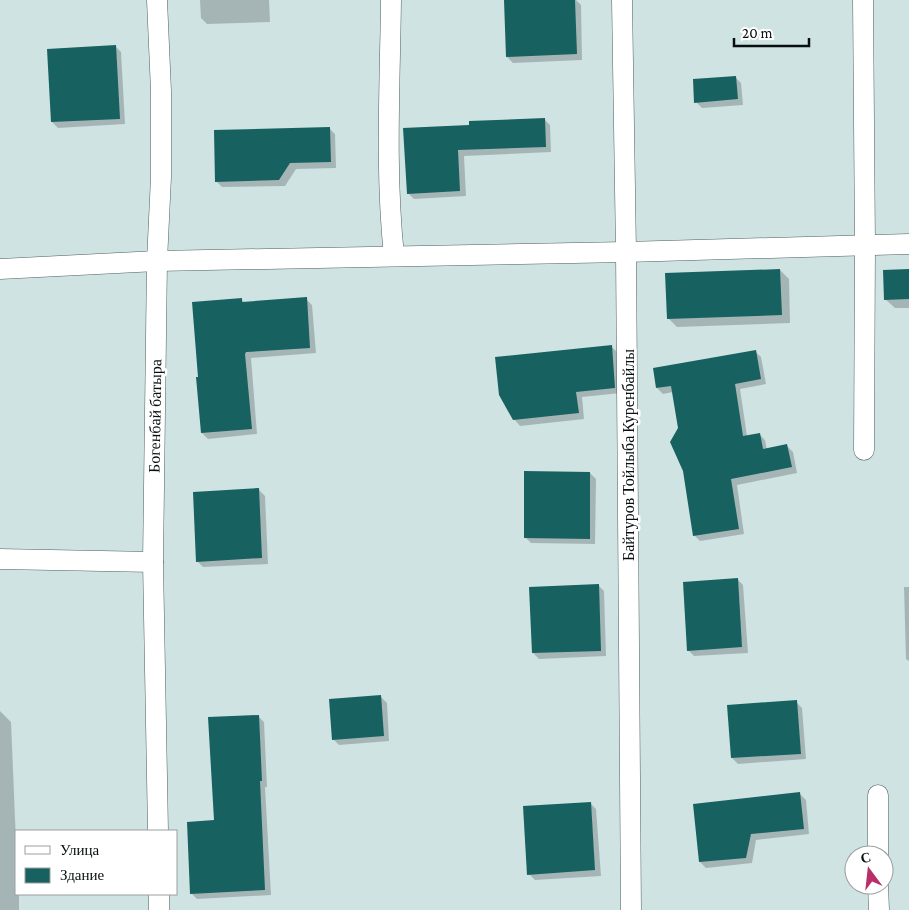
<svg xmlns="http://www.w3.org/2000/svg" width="909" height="910" font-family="'Crimson Pro',serif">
<rect width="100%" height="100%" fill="#cfe3e3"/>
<!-- shadow -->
<g fill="#0003">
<polygon points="200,0 269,0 270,22 207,24 201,18"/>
<polygon points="544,0 576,0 581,5 582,60 513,63 507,57"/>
<polygon points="115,46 121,52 125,124 58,128 52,122"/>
<polygon points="735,77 741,83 743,105 702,108 696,102"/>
<polygon points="544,119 550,125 551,152 464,156 466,196 414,199 408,193 470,126"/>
<polygon points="329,128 335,134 336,168 296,169 285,186 222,187 216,181"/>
<polygon points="780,270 789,279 790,323 677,327 668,318"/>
<polygon points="909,270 909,308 895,308 885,299"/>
<polygon points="241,299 245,303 306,299 312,305 316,353 251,358 257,434 208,439 202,433 199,378"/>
<polygon points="611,346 617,352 621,393 582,397 584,419 520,426 514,419"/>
<polygon points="755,351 761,357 766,384 740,389 747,436 759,434 765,440 767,450 787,446 793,452 797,473 737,485 744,534 700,541 694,535 673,392 663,394 657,388"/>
<polygon points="590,473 596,479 595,544 531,543 525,537"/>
<polygon points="259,490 265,496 268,564 203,567 197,561"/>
<polygon points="737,579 743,585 748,653 694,656 688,650"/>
<polygon points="598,585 604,591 606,656 539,659 533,653"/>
<polygon points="904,587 909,587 909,661 906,659"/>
<polygon points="381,697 387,703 389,741 339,745 333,739"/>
<polygon points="796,702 802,708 806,759 738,764 732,758"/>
<polygon points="0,711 11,722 16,842 16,894 19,894 19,910 0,910"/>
<polygon points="258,716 264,722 267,787 265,787 271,895 197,899 191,893"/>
<polygon points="800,794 806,800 809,834 756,840 752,863 706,868 700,862"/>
<polygon points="590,803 596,809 601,876 535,880 529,874"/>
</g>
<!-- building -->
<g fill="#176161">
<polygon points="504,0 575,0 577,54 506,57"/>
<polygon points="116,45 120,119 51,122 47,49"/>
<polygon points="736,76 738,99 694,103 693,79"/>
<polygon points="545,118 546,147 458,150 460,191 407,194 403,128 469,125 469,121"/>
<polygon points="330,127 331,162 290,163 279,180 215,182 214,130"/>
<polygon points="780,269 782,315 667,319 665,273"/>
<polygon points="909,269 909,299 884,300 883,270"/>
<polygon points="307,297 310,348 246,352 245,354 252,429 201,433 196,377 198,377 192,302 242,298 242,302"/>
<polygon points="612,345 615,388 576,392 579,413 513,420 499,395 495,357"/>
<polygon points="756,350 761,379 735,384 743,436 760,433 763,449 787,444 792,467 731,479 739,529 693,536 683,471 670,442 678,428 671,386 656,388 653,368"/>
<polygon points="524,471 590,472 590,539 524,538"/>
<polygon points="259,488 262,558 196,562 193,492"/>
<polygon points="738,578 742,647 687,651 683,582"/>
<polygon points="599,584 601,651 532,653 529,587"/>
<polygon points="381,695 384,736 332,740 329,699"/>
<polygon points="797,700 801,754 731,758 727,705"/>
<polygon points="259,715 262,781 260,781 265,890 190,894 187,822 214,820 208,717"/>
<polygon points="800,792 804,829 751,834 746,858 699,862 693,804"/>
<polygon points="591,802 595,870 527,875 523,806"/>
</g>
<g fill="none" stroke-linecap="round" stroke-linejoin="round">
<defs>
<g id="minor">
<polyline points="157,0 161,91 161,177 157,261 153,562 158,831"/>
<path d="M 391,0 C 390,85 385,171 394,256"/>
<polyline points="622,0 626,252 631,910"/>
<polyline points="863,0 865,245 864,450"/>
<polyline points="0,269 157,261 626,252 909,244"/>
<polyline points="0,559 153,562"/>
<polyline points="878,795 878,855"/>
<polyline points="878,885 879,910"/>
<polyline points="159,894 159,910"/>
</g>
</defs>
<!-- minor casing -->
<use href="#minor" stroke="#4e5f5f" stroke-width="21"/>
<!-- minor -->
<use href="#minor" stroke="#fff" stroke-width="20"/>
</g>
<g text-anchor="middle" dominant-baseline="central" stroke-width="5" stroke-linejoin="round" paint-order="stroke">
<!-- street labels -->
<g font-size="16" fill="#080f0f" stroke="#fff">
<text transform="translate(155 416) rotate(-89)">Богенбай батыра</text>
<text transform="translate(628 455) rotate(-90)">Байтуров Тойлыба Куренбайлы</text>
</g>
</g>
<!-- legend -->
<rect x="15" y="830" width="162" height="65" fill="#ffffff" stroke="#9c9f9f"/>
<rect x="25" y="846" width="25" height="8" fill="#ffffff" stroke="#9c9f9f"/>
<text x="60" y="855" font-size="15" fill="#080f0f">Улица</text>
<rect x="25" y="868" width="25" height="15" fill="#176161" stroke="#9c9f9f"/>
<text x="60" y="880" font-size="15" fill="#080f0f">Здание</text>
<!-- north arrow -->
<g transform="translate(869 870) rotate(345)"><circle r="24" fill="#ffffff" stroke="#9c9f9f"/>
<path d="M0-4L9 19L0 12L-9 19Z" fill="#ba2f69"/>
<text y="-8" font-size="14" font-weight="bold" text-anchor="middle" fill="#080f0f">С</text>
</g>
<!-- scale -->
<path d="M734 38v8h75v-8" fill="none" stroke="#080f0f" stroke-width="2.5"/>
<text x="742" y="38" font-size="15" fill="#080f0f" stroke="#ffffff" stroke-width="4" paint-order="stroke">20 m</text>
</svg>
